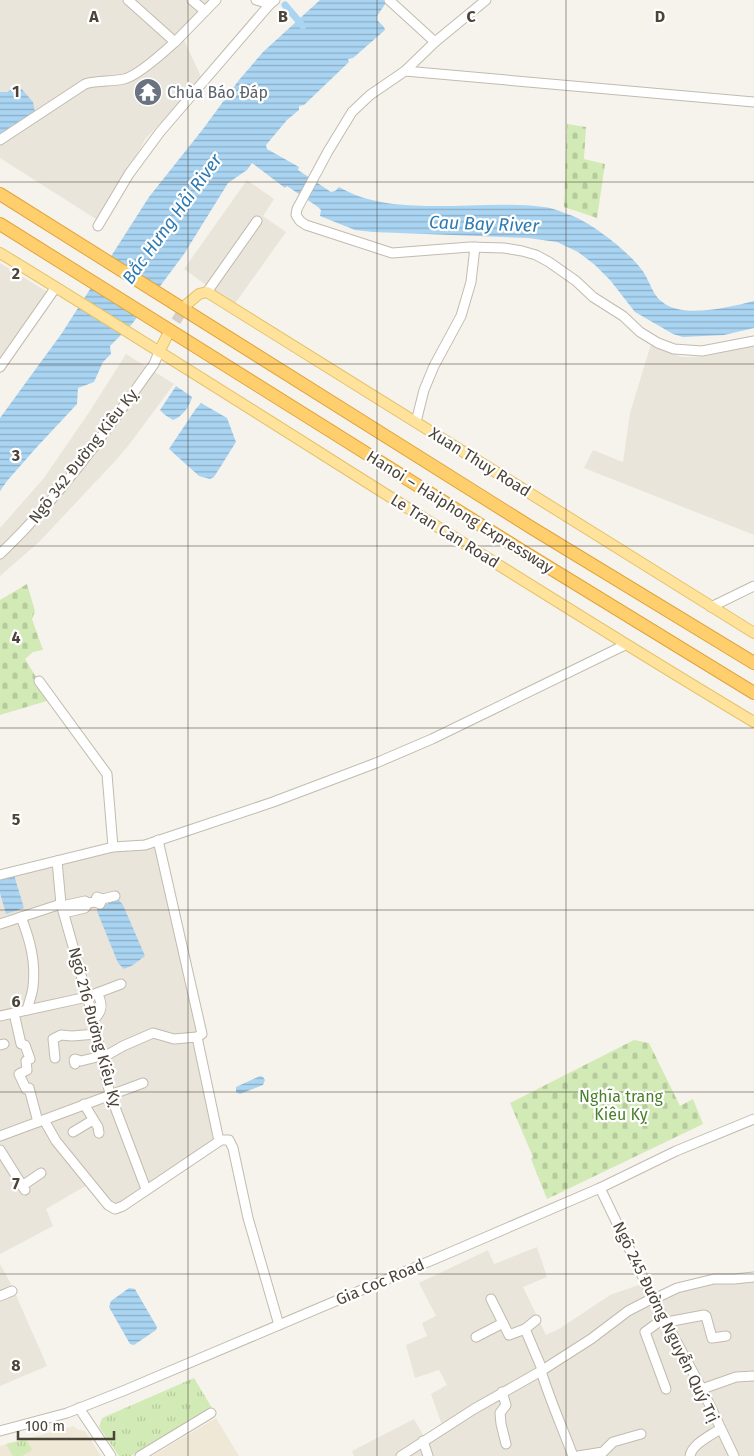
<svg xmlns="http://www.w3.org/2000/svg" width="754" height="1456" font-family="'Fira Sans',sans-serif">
<defs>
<pattern id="grass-tufts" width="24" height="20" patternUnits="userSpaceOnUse" patternTransform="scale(1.25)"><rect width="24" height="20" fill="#d2eab5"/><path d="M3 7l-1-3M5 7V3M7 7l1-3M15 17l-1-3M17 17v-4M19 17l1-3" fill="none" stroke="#b6ca9c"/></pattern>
<pattern id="cemetery-stones" width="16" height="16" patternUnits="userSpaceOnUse" patternTransform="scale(1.25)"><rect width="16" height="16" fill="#d2eab5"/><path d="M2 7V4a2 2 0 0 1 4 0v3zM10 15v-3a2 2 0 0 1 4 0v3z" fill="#b6ca9c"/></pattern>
<pattern id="water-rules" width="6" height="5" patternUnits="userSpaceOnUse" patternTransform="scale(1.25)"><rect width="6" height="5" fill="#a9d4f2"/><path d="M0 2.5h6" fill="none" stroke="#8caec5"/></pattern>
</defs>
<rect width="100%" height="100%" fill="#f6f3ec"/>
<!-- residential -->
<g fill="#eae5da">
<polygon points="0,0 210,0 178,34 184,40 202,79 146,138 99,221 0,158"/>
<polygon points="247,180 274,199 263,216 286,232 234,305 184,269"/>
<polygon points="0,263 54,296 26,333 0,374"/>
<polygon points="651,344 681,357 700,357 754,346 754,535 584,468 593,450 623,462 630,413"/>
<polygon points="126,354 174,384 128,446 116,460 39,542 0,576 0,528 44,478 90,411"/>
<polygon points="154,839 201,1031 197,1039 218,1137 122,1208 108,1207 89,1184 46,1209 53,1226 0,1254 0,875"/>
<polygon points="537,1247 547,1277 523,1287 546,1335 559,1329 610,1295 647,1282 654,1297 680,1286 754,1277 754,1456 354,1456 352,1451 414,1419 426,1440 443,1428 431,1394 447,1385 439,1370 415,1378 406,1345 427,1336 422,1323 436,1316 419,1283 488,1250 494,1264"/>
<polygon points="0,1264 12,1286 47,1366 0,1386"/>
</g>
<!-- education -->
<g fill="#efe8d6">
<polygon points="216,1418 239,1456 152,1456"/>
<polygon points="74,1426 77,1429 85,1431 101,1456 0,1456 0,1446"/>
</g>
<!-- grass -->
<g fill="url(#grass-tufts)">
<polygon points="194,1378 212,1408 131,1456 119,1456 99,1427 102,1418"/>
<polygon points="26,1439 32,1450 22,1456 13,1456 6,1444"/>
</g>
<!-- cemetery -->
<g fill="url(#cemetery-stones)">
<polygon points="567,124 586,127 584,159 605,164 597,218 564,207"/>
<polygon points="27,584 35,611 32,619 43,650 33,652 25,659 50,700 0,715 0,600"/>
<polygon points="634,1040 649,1043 680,1106 693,1099 703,1124 547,1199 531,1159 533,1157 510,1103"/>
</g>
<!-- water -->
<g fill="url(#water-rules)">
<path d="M 320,0 L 383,0 L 386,3 L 377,16 L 377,20 L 384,27 L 385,30 L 353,58 L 348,59 L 349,62 L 304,105 L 299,106 L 299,110 L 287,120 L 266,145 L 267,149 L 299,167 L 298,170 L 331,192 L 335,191 L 339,187 C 395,220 480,198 544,207 C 553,208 562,212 570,215 C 591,222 632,254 644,273 C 651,284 653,297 665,304 C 687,318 730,307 754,301 L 754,328 L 724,335 L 683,337 L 673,334 L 635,312 L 610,280 L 595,265 L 578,252 L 557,242 L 528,238 L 373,232 L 355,230 L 320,216 L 321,210 L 318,207 L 287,186 L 285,188 L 252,163 L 247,170 L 228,183 L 184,254 L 132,324 L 110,346 L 111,354 L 103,362 L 94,382 L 78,388 L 77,404 L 36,448 L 7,481 L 0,491 L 0,418 L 62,333 L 149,197 L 203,129 L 239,80 L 263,52 Z"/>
<polygon points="19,86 33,102 35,112 0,135 0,92 7,92"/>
<path d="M 176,386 L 192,397 C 190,406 182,417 173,420 L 165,415 L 160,410 Z"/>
<polygon points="201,403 227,418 236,442 214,477 210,479 199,476 169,449 195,410"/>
<polygon points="14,875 24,908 6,914 0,893 0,879"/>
<polygon points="118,899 123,905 145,956 133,965 124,969 118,963 97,911 98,908"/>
<polygon points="260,1076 263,1077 265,1080 263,1085 240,1094 236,1092 236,1087"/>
<polygon points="129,1288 135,1289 136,1291 157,1327 156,1330 134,1345 130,1344 109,1307 111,1301"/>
</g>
<!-- pier -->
<polygon fill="#f6f3ec" points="106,260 158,293 143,313 92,282"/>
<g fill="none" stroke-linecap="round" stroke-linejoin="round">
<!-- canal -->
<polyline stroke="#a9d4f2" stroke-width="7" points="285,5 303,26"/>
<!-- major-tunnel -->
<polyline stroke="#d4d0c8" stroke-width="10" stroke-dasharray="10 5" stroke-linecap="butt" points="168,334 186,305"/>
<defs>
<g id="minor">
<polyline points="192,0 205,11"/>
<polyline points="256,0 270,4 275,0"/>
<polyline points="389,0 435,42"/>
<polyline points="486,0 435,42 405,71 370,95 352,112 327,153 297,209 296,215 300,221 306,225 392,253 470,247 504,248 522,251 536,255 549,262 576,281 593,297 623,316 640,332 658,343 674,349 702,351 754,341"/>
<polyline points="175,42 216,0"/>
<polyline points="405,71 754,102"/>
<path d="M 0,140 L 85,84 C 98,80 111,82 124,79 C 138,76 164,52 175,42 L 128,0"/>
<polyline points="98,226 129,174 160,132 270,4"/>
<polyline points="207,292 257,221"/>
<polyline points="0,367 56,287"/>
<polyline points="416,422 424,390 434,366 461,316 471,282 475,247"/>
<path d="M 0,554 C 59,498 107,430 154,364 L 159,352"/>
<polyline points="711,607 754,586"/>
<polyline points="39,681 107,774 113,847"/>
<polyline points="57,861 61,904 89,1003 110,1094 146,1189"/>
<polyline points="0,875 113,847 145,845 273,802 376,763 432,739 625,645"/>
<polyline points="102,899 115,896"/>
<polyline points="62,906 85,901 88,903 95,902 100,904 102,899 97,897 95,902"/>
<polyline points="64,913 85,908 88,903"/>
<path d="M 21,917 C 30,940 36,962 33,987 C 32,995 29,1002 27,1010"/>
<polyline points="0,924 61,904"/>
<polyline points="14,1013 21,1044 25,1045 30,1059 26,1061 27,1070 19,1074 26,1089 29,1088 38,1122"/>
<polyline points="0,1016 87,997 121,984"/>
<path d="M 93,1020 C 103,1012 103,1004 97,993"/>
<polyline points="197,1037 219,1141"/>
<polyline points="0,1045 4,1044"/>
<polyline points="55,1058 53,1039 61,1035 72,1036 96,1034"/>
<polyline points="102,1058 123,1046 153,1033 174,1039 197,1037 202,1034 158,840"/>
<polyline points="75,1064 74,1060 75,1059 81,1061 101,1056"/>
<polyline points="84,1104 98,1127 99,1133"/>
<polyline points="44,1120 56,1141 108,1205 115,1209 123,1206 221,1140 229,1140 233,1148 248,1218 279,1325"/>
<polyline points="73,1132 93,1120"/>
<polyline points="0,1136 143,1083"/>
<polyline points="0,1150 25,1190"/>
<polyline points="22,1186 41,1173"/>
<polyline points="600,1188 653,1298 702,1389 734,1456"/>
<polyline points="0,1296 12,1291"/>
<polyline points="491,1299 509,1335 525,1329 542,1369"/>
<polyline points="654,1299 677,1288 714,1279 734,1279 754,1277"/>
<polyline points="664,1318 645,1332 666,1389"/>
<polyline points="667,1322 704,1315 706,1316 712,1338 726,1336"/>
<polyline points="525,1329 536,1320"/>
<polyline points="476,1337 503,1323"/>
<path d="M 541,1371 C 550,1400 562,1427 573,1456"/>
<polyline points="702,1389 736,1377 754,1376"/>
<polyline points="502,1392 506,1405 500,1413 501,1424 506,1444"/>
<polyline points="79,1408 111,1456"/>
<polyline points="0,1431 67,1413 123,1391 449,1253 600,1188 676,1151 754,1119"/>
<polyline points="423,1441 428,1456"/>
<polyline points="140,1456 211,1413"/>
<polyline points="401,1456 474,1409 541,1371 591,1339 628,1311 653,1298"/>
<polyline points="578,1456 603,1452 613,1442 641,1434"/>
<path d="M 690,1456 C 692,1444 710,1436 720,1429"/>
</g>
<g id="major">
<path d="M 0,253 C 252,407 500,570 754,722"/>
<polyline points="187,304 199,294 207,292 754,633"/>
<polyline points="159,352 168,334"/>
</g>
<g id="highway">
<polyline points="0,194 532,528 754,663"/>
<polyline points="0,224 519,549 754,693"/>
</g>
</defs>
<!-- minor casing -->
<use href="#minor" stroke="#c2bbae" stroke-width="11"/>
<!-- major casing -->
<use href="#major" stroke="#e6c16a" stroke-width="12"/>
<!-- highway casing -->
<use href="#highway" stroke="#e0a43c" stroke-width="14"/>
<!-- minor -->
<use href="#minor" stroke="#fff" stroke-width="9"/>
<!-- major -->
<use href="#major" stroke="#ffe39c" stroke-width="10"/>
<!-- highway -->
<use href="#highway" stroke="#ffcf6e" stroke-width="12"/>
</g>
<!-- grid -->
<path fill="none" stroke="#4b4439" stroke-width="1" stroke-opacity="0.55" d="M 188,0 L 188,1456M 377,0 L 377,1456M 566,0 L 566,1456M 0,182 L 754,182M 0,364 L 754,364M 0,546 L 754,546M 0,728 L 754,728M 0,910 L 754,910M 0,1092 L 754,1092M 0,1274 L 754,1274"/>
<!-- icons -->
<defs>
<symbol id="temple-disc" viewBox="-11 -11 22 22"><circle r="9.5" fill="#6b7280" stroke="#fff"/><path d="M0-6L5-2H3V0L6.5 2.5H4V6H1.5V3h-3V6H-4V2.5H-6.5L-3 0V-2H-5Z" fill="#fff"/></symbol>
</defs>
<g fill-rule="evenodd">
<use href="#temple-disc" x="132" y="76" width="32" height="32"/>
</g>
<g text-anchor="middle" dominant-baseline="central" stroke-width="4.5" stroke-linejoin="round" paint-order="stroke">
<!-- worship labels -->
<g font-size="16" fill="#5b616d" stroke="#fff" text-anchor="start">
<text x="167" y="92">Chùa Báo Đáp</text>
</g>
<!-- street labels -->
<g font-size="16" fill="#4b4439" stroke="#fff">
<text transform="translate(83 456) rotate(-52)">Ngõ 342 Đường Kiêu Kỵ</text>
<text transform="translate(480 462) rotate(32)">Xuan Thuy Road</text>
<text transform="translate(460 512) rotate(32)">Hanoi – Haiphong Expressway</text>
<text transform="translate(445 531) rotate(32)">Le Tran Can Road</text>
<text transform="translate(95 1027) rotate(75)">Ngõ 216 Đường Kiêu Kỵ</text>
<text transform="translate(380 1282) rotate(-23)">Gia Coc Road</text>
<text transform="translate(666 1322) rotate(64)">Ngõ 245 Đường Nguyễn Quý Trị</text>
</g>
<!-- park labels -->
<g font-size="16" fill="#4a7f2a" stroke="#fff">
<text x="621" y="1096">Nghĩa trang<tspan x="621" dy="18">Kiêu Kỵ</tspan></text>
</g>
<!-- water labels -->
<g font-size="18" font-style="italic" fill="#2e7ab2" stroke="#fff">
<text transform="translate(172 219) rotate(-54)">Bắc Hưng Hải River</text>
<text transform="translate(484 224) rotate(2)">Cau Bay River</text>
</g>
</g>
<g font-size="16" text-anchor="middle" font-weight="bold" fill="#4b4439" stroke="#fff" stroke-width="4.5" stroke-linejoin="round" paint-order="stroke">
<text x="94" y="22">A</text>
<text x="283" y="22">B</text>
<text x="471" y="22">C</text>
<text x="660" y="22">D</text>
<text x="16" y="97">1</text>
<text x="16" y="279">2</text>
<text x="16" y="461">3</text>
<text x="16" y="643">4</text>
<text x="16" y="825">5</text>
<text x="16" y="1007">6</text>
<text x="16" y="1189">7</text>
<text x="16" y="1371">8</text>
</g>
<!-- scale -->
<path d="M18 1431v8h96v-8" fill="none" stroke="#4b4439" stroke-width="2.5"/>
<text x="25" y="1431" font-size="15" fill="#4b4439" stroke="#ffffff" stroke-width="4" paint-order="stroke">100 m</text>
</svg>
